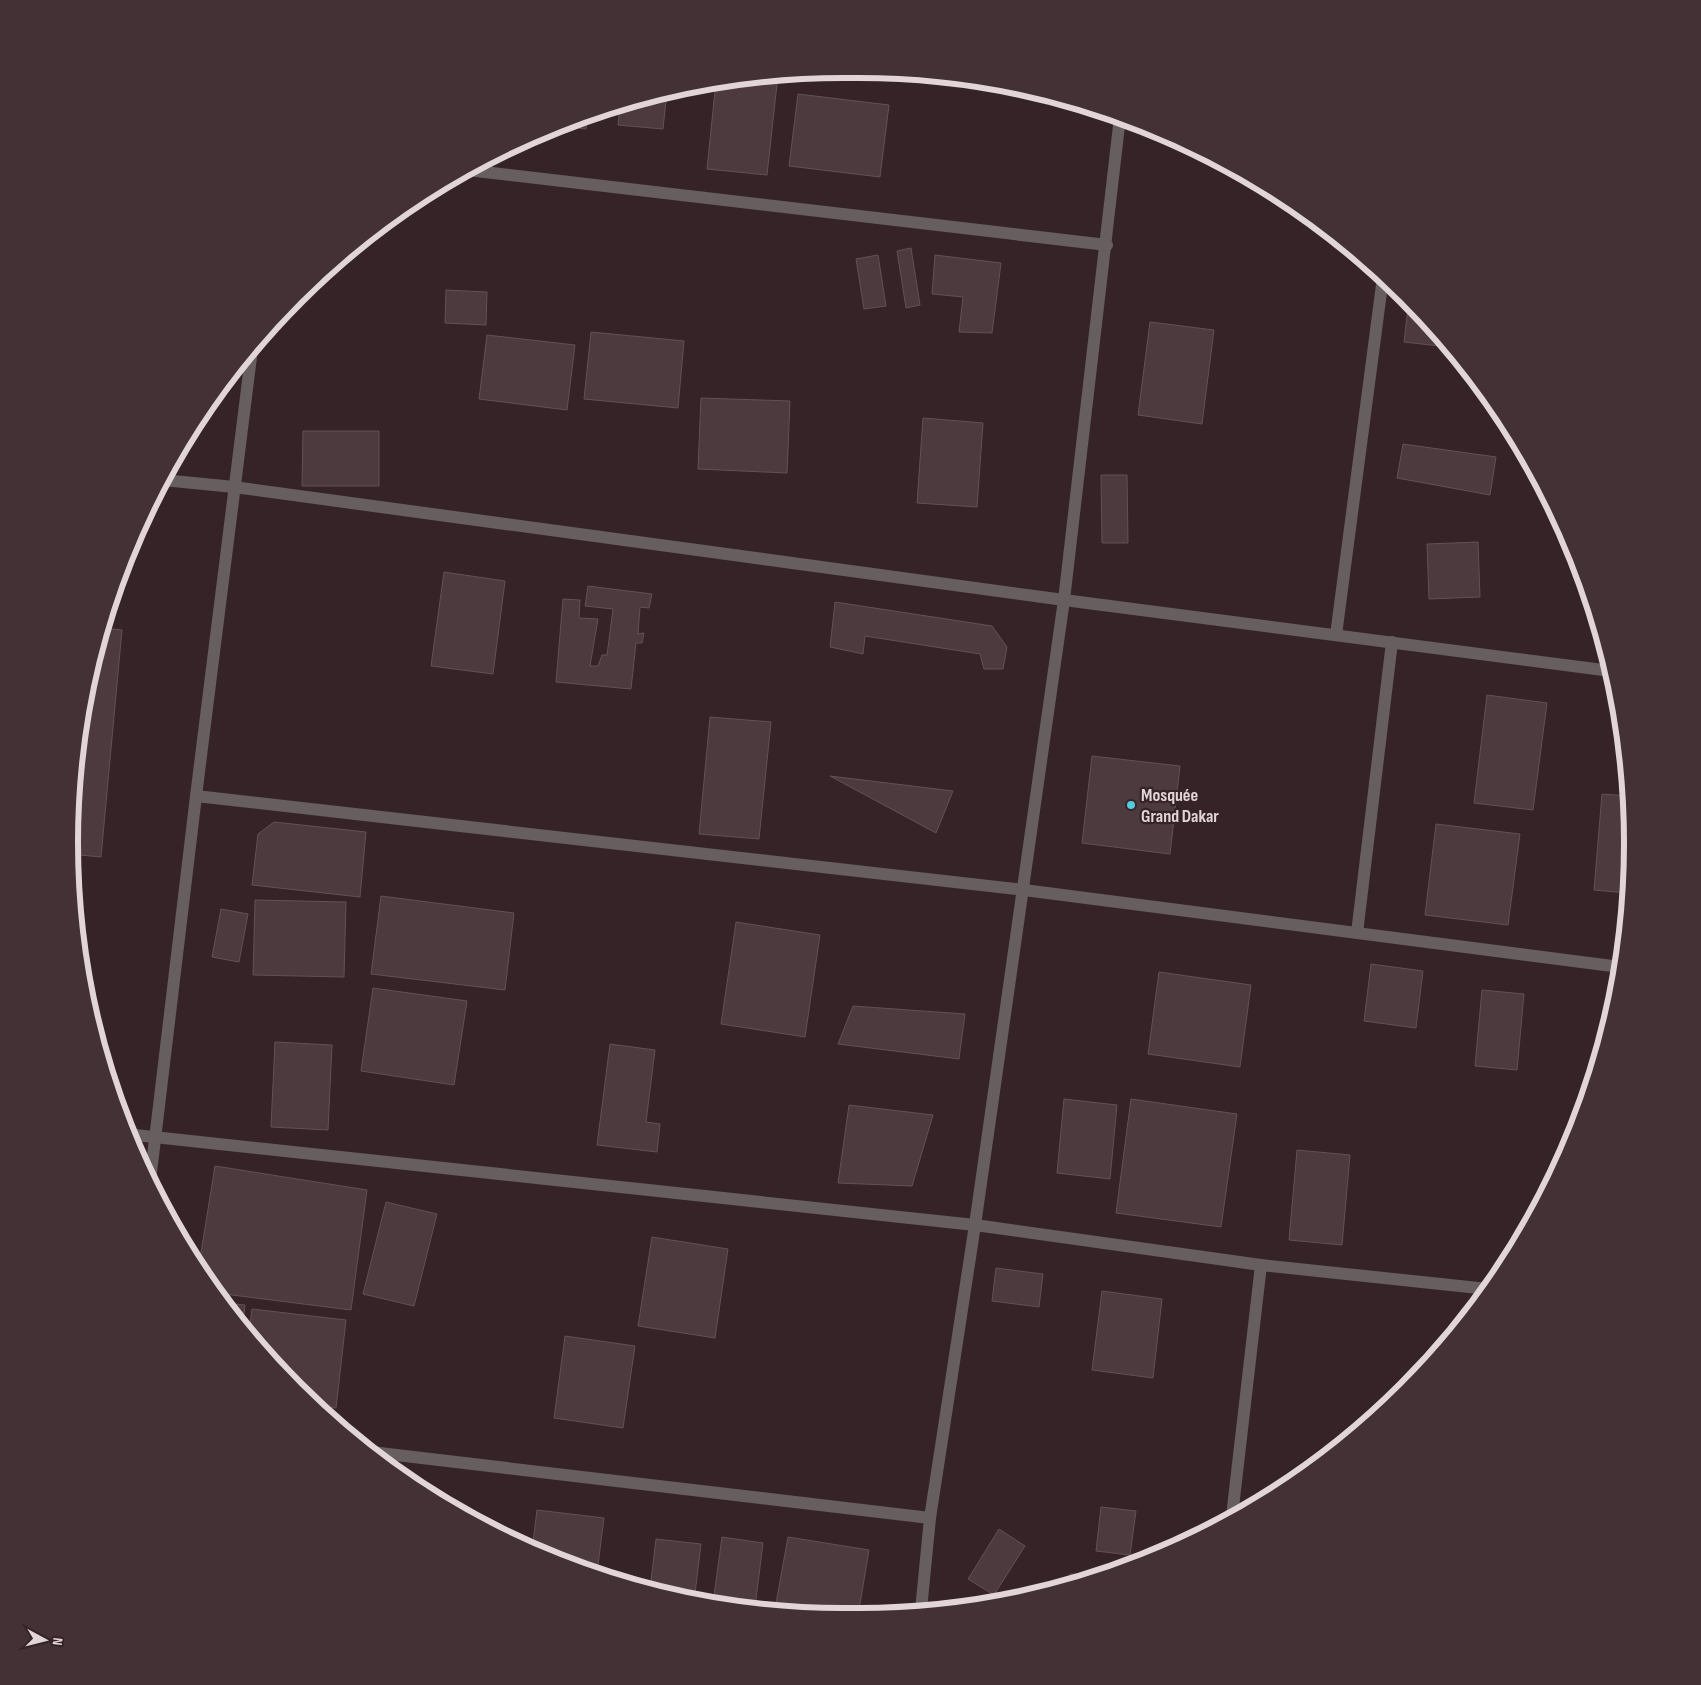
<svg xmlns="http://www.w3.org/2000/svg" width="1701" height="1685" font-family="'Sofia Sans Condensed',sans-serif">
<rect width="100%" height="100%" fill="#352328"/>
<!-- building -->
<g fill="#4d3a3f" stroke="#645055">
<polygon points="778,75 767,175 707,169 716,81"/>
<polygon points="667,91 663,129 618,125 620,105"/>
<polygon points="798,94 889,105 880,177 789,166"/>
<polygon points="588,115 586,129 555,125"/>
<polygon points="911,248 920,305 906,308 897,251"/>
<polygon points="878,255 886,306 864,309 856,259"/>
<polygon points="935,255 1001,263 992,333 959,332 963,297 932,294"/>
<polygon points="446,290 487,292 486,325 445,323"/>
<polygon points="1409,299 1448,347 1404,342"/>
<polygon points="1150,322 1214,330 1202,424 1138,415"/>
<polygon points="591,332 684,341 678,408 584,399"/>
<polygon points="487,335 575,345 567,410 479,399"/>
<polygon points="701,398 790,401 787,473 698,469"/>
<polygon points="923,418 983,423 977,507 917,503"/>
<polygon points="303,431 379,431 379,486 302,486"/>
<polygon points="1403,444 1496,457 1490,495 1397,478"/>
<polygon points="1101,475 1127,475 1128,543 1102,543"/>
<polygon points="1478,542 1480,597 1429,599 1427,544"/>
<polygon points="444,572 505,581 493,674 431,666"/>
<polygon points="588,586 652,594 649,608 640,607 638,634 644,633 642,643 636,643 631,689 556,682 563,599 580,600 579,618 598,619 590,666 598,666 602,655 607,655 613,609 585,606"/>
<polygon points="835,602 992,626 1007,647 1003,669 984,669 980,654 865,636 863,654 830,647"/>
<polygon points="103,628 122,630 101,857 70,854 69,843 84,692"/>
<polygon points="1487,695 1547,703 1533,810 1474,803"/>
<polygon points="710,717 771,722 759,839 699,834"/>
<polygon points="1092,756 1180,766 1170,854 1082,843"/>
<polygon points="830,776 953,791 936,833"/>
<polygon points="1602,794 1628,796 1632,842 1627,893 1594,890"/>
<polygon points="274,822 366,832 360,897 252,885 258,834"/>
<polygon points="1436,824 1520,834 1508,925 1425,915"/>
<polygon points="381,896 514,913 505,990 371,974"/>
<polygon points="255,900 346,902 344,977 253,975"/>
<polygon points="221,909 248,914 239,962 212,957"/>
<polygon points="736,922 820,935 805,1037 721,1024"/>
<polygon points="1371,964 1423,971 1416,1028 1364,1021"/>
<polygon points="1159,972 1251,985 1240,1067 1148,1054"/>
<polygon points="373,988 467,1001 454,1085 361,1071"/>
<polygon points="1482,990 1524,994 1517,1070 1475,1066"/>
<polygon points="853,1006 965,1014 959,1059 838,1044"/>
<polygon points="275,1042 332,1045 328,1130 271,1127"/>
<polygon points="610,1044 655,1050 646,1122 660,1124 657,1152 597,1145"/>
<polygon points="1064,1099 1117,1105 1110,1179 1057,1173"/>
<polygon points="1131,1099 1237,1114 1221,1227 1116,1213"/>
<polygon points="849,1105 933,1115 912,1186 838,1183"/>
<polygon points="1297,1150 1350,1155 1342,1245 1289,1240"/>
<polygon points="215,1166 367,1190 351,1310 216,1293 198,1271"/>
<polygon points="386,1202 437,1214 414,1306 363,1294"/>
<polygon points="652,1237 728,1249 715,1338 638,1326"/>
<polygon points="996,1268 1043,1274 1039,1307 992,1301"/>
<polygon points="1102,1291 1162,1299 1153,1378 1092,1370"/>
<polygon points="224,1303 245,1305 243,1325"/>
<polygon points="252,1309 346,1320 336,1408 315,1406 296,1390 249,1333"/>
<polygon points="565,1336 635,1346 623,1428 554,1418"/>
<polygon points="1101,1507 1136,1511 1130,1555 1096,1551"/>
<polygon points="537,1510 604,1518 597,1573 547,1557 532,1550"/>
<polygon points="999,1529 1025,1546 994,1595 968,1579"/>
<polygon points="722,1537 763,1543 755,1607 713,1603"/>
<polygon points="788,1537 869,1550 858,1616 775,1609"/>
<polygon points="656,1539 701,1544 694,1602 650,1589"/>
<polygon points="1070,1574 1096,1575 1069,1583"/>
</g>
<g fill="none" stroke-linecap="round" stroke-linejoin="round">
<!-- street -->
<g stroke="#675e60" stroke-width="12">
<polyline points="467,170 1107,245"/>
<polyline points="163,480 234,487 1064,600 1611,671"/>
<polyline points="1336,635 1383,277"/>
<polyline points="196,796 1024,890 1620,967"/>
<polyline points="1357,933 1392,642"/>
<polyline points="126,1134 975,1225 1261,1265 1488,1289"/>
<polyline points="150,1181 196,796 252,349"/>
<polyline points="371,1452 930,1518"/>
<polyline points="1232,1516 1261,1265"/>
<polyline points="921,1610 930,1518 975,1225 1064,600 1120,117"/>
</g>
</g>
<!-- markers -->
<circle fill="#55cadf" stroke="#352328" stroke-width="2" cx="1131" cy="805" r="5"/>
<g text-anchor="middle" dominant-baseline="central" stroke-width="4.5" stroke-linejoin="round" paint-order="stroke">
<!-- poi labels -->
<g font-size="18" font-weight="bold" fill="#e1d5d7" stroke="#352328" text-anchor="start">
<text x="1141" y="795">Mosquée<tspan x="1141" dy="21">Grand Dakar</tspan></text>
</g>
</g>
<!-- crop -->
<path d="M0 0H1701V1685H0ZM843 78H859A765 765 0 0 1 1624 843V843A765 765 0 0 1 859 1608H843A765 765 0 0 1 78 843V843A765 765 0 0 1 843 78Z" fill="#433136" fill-rule="evenodd"/>
<path fill="none" stroke="#e1d5d7" stroke-width="6" d="M843 78H859A765 765 0 0 1 1624 843V843A765 765 0 0 1 859 1608H843A765 765 0 0 1 78 843V843A765 765 0 0 1 843 78Z"/>
<!-- north arrow -->
<g transform="translate(45 1640) rotate(97)" stroke="#352328" stroke-width="4" paint-order="stroke">
<path d="M0-4L9 19L0 12L-9 19Z" fill="#e1d5d7"/>
<text y="-8" font-size="14" font-weight="bold" text-anchor="middle" fill="#e1d5d7">N</text>
</g>
</svg>
